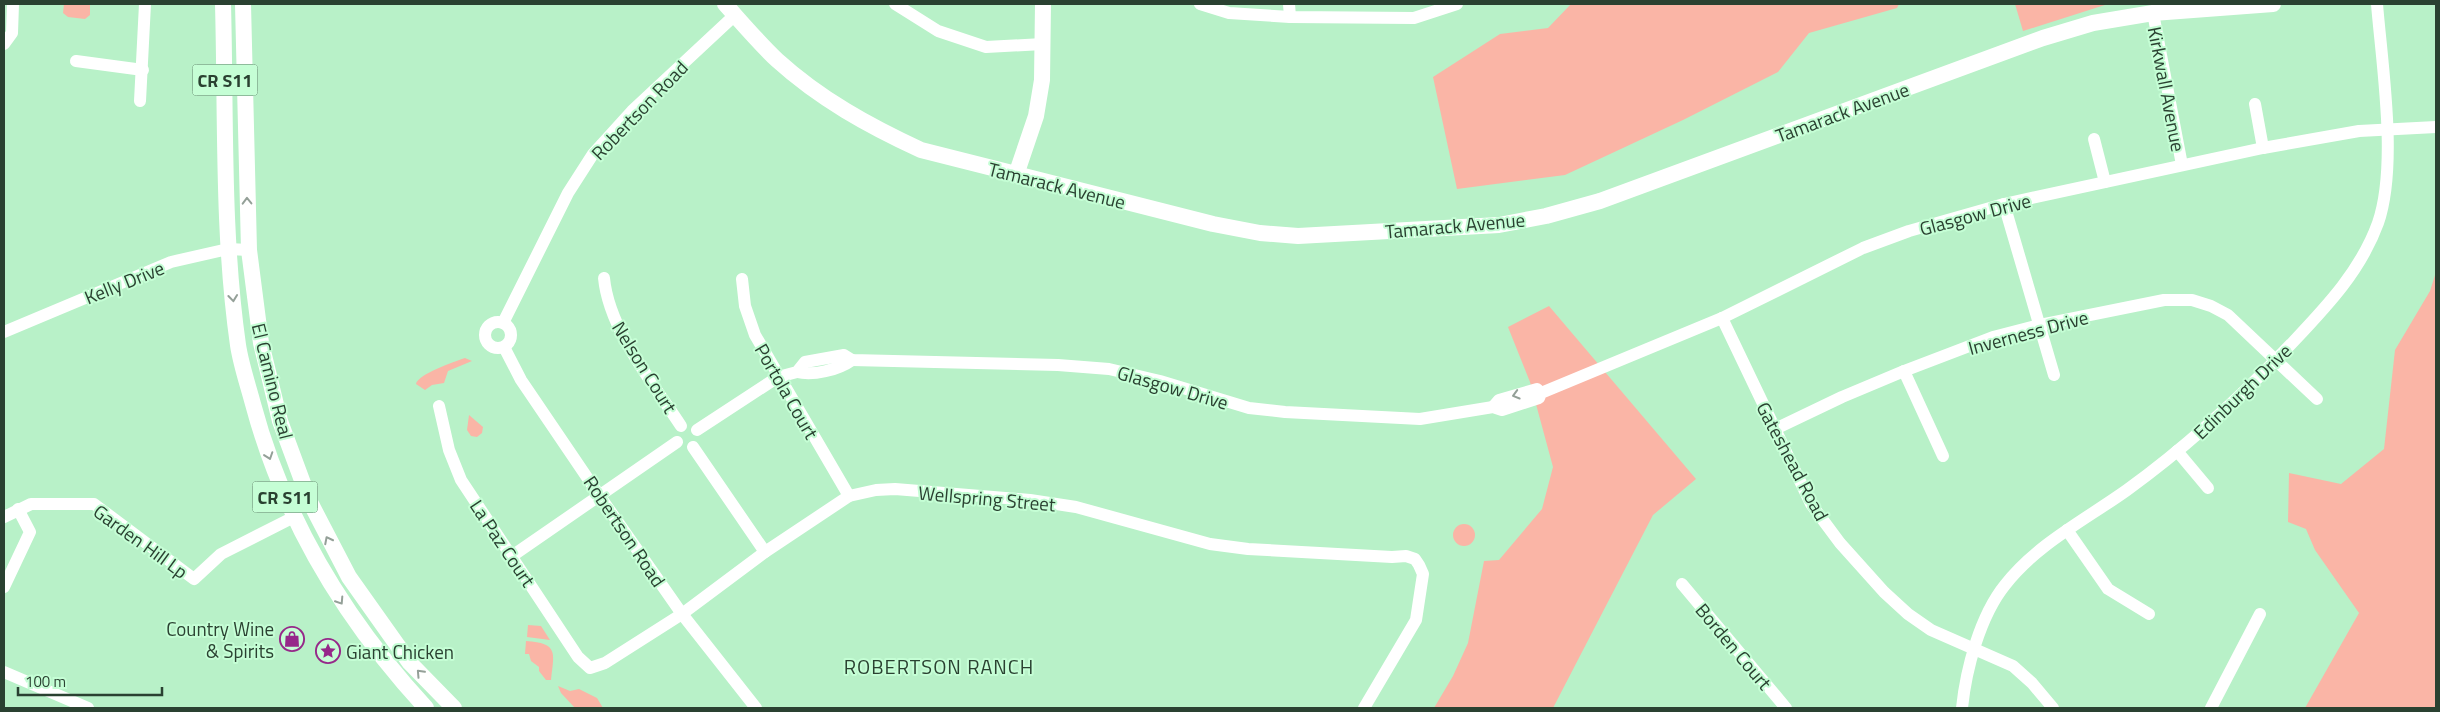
<svg xmlns="http://www.w3.org/2000/svg" width="2440" height="712" font-family="'Titillium Web',sans-serif">
<rect width="100%" height="100%" fill="#b8f1c8"/>
<!-- green -->
<g fill="#fab5a6">
<polygon points="64,4 90,4 90,15 85,19 68,17 63,13"/>
<polygon points="1571,4 1899,4 1897,8 1809,33 1778,72 1683,120 1565,175 1457,189 1433,77 1500,34 1548,28"/>
<polygon points="2015,4 2108,4 2023,31"/>
<polygon points="2436,272 2436,708 2305,708 2359,613 2315,550 2306,529 2288,522 2289,473 2341,484 2384,449 2395,350 2430,291"/>
<polygon points="1549,306 1696,479 1653,515 1553,708 1434,708 1453,676 1468,643 1484,561 1499,560 1542,509 1553,467 1530,382 1508,327"/>
<path d="M 465,358 L 472,361 L 448,371 L 444,383 L 432,385 L 425,390 L 416,384 C 418,374 454,362 465,358 Z"/>
<polygon points="469,415 483,427 482,433 477,437 471,436 467,430"/>
<circle cx="1464" cy="535" r="11"/>
<polygon points="528,625 541,626 550,640 527,637"/>
<path d="M 526,641 C 559,643 554,653 551,680 L 546,680 L 539,671 L 539,667 L 531,661 L 529,654 L 525,654 Z"/>
<polygon points="558,686 570,691 579,689 597,698 603,708 575,708 561,693"/>
</g>
<g fill="none" stroke-linecap="round" stroke-linejoin="round">
<!-- minor -->
<g stroke="#fff" stroke-width="12">
<polyline points="895,4 938,31 986,47 1043,44"/>
<polyline points="1200,4 1229,13 1290,17 1414,18 1457,4"/>
<polyline points="1289,4 1290,17"/>
<polyline points="2153,13 2182,165"/>
<polyline points="4,44 12,33 13,4"/>
<polyline points="76,61 143,70"/>
<polyline points="140,101 145,4"/>
<polyline points="2255,104 2263,148"/>
<polyline points="2094,139 2105,182"/>
<polyline points="2004,204 2054,375"/>
<path d="M 604,278 C 609,330 653,383 681,426"/>
<polyline points="742,279 745,306 755,335 849,496"/>
<polyline points="1722,318 1811,504 1840,543 1884,592 1908,614 1931,630 2013,666 2032,683 2053,708"/>
<circle cx="498" cy="335" r="13"/>
<polyline points="503,323 568,193 593,154 632,111 735,15"/>
<polyline points="4,332 171,262 228,249 249,250"/>
<polyline points="504,347 521,380 599,495 682,614 756,708"/>
<polyline points="1904,371 1943,456"/>
<path d="M 797,372 C 813,376 838,370 852,360"/>
<polyline points="439,406 449,450 461,480 578,657 590,668 605,663 682,614 765,552 849,496 876,490 895,489 1030,500 1076,507 1210,544 1248,549 1392,557 1406,556 1415,559 1419,565 1423,574 1416,620 1364,708"/>
<polyline points="1493,407 1499,400 1537,389 1541,393"/>
<polyline points="1775,429 1842,397 1904,371 1993,337 2040,325 2164,300 2192,300 2211,306 2228,315 2317,399"/>
<polyline points="697,430 778,377 797,372 805,362 844,355 852,360 1058,365 1109,369 1160,381 1249,408 1285,412 1420,419 1493,407 1502,410 1539,398 1541,393 1722,318 1863,248 1909,231 2004,204 2263,148 2359,131 2436,127"/>
<polyline points="693,447 765,552"/>
<polyline points="2177,451 2208,488"/>
<polyline points="4,517 31,504 94,504 194,579 221,554 294,517"/>
<polyline points="2067,530 2108,589 2149,614"/>
<polyline points="512,556 677,442"/>
<polyline points="1682,584 1786,708"/>
<polyline points="4,587 30,532 18,509"/>
<polyline points="4,672 88,708"/>
<path d="M 1962,708 C 1966,669 1980,616 2005,585 C 2037,544 2085,520 2127,490 C 2188,446 2243,395 2294,341 C 2328,305 2361,270 2378,223 C 2398,165 2382,66 2377,4"/>
<polyline points="2211,708 2260,614"/>
</g>
<!-- major -->
<g stroke="#fff" stroke-width="16">
<path d="M 223,4 C 226,117 222,233 238,345 C 241,365 248,385 253,404 C 284,520 345,620 426,708"/>
<polyline points="243,4 249,250 261,343 280,421 310,502 349,577 410,663 454,708"/>
<path d="M 725,4 C 742,23 759,43 777,60 C 820,99 869,126 921,150 L 1213,224 L 1260,233 L 1298,236 L 1499,225 L 1546,216 L 1600,201 L 2043,38 L 2093,23 L 2153,13 L 2273,4"/>
<polyline points="1016,175 1036,116 1042,80 1043,4"/>
</g>
</g>
<!-- one-way arrows -->
<defs><path id="oneway-chevron" d="M-2-3.5L2.5 0L-2 3.5" fill="none" stroke-width="1.6" stroke-linecap="round" stroke-linejoin="round" transform="scale(1.25)"/></defs>
<g stroke="#94a098">
<use href="#oneway-chevron" transform="translate(247 201) rotate(-91)"/>
<use href="#oneway-chevron" transform="translate(233 298) rotate(84)"/>
<use href="#oneway-chevron" transform="translate(1516 395) rotate(164)"/>
<use href="#oneway-chevron" transform="translate(269 456) rotate(71)"/>
<use href="#oneway-chevron" transform="translate(328 540) rotate(-117)"/>
<use href="#oneway-chevron" transform="translate(340 601) rotate(57)"/>
<use href="#oneway-chevron" transform="translate(420 673) rotate(-133)"/>
</g>
<!-- icons -->
<defs>
<symbol id="shop-ring" viewBox="-11 -11 22 22"><circle r="9.5" fill="#c5fed5" stroke="#962889" stroke-width="1.5"/><path d="M-5-2.5h2.3a2.7 3.5 0 0 1 5.4 0H5L5.5 6h-11ZM-1.5-2.5h3a1.5 2.3 0 0 0-3 0Z" fill="#962889"/></symbol>
<symbol id="sight-ring" viewBox="-11 -11 22 22"><circle r="9.5" fill="#c5fed5" stroke="#962889" stroke-width="1.5"/><path d="M0-6L1.8-2.2L6-1.7L2.9 1.2L3.7 5.4L0 3.3L-3.7 5.4L-2.9 1.2L-6-1.7L-1.8-2.2Z" fill="#962889"/></symbol>
</defs>
<g fill-rule="evenodd">
<use href="#shop-ring" x="278" y="625" width="28" height="28"/>
<use href="#sight-ring" x="314" y="637" width="28" height="28"/>
</g>
<g text-anchor="middle" dominant-baseline="central" stroke-width="4" stroke-linejoin="round" paint-order="stroke">
<!-- shield labels -->
<g fill="#c5fed5" stroke="#587a62" stroke-width="1">
<rect x="192.5" y="64.5" width="65" height="31" rx="4"/>
<rect x="252.5" y="481.5" width="65" height="31" rx="4"/>
</g>
<g font-size="18" font-weight="bold" fill="#2a4131">
<text x="225" y="80">CR S11</text>
<text x="285" y="497">CR S11</text>
</g>
<!-- street labels -->
<g font-size="19" fill="#2a4131" stroke="#c5fed5">
<text transform="translate(2167 89) rotate(79)">Kirkwall Avenue</text>
<text transform="translate(639 110) rotate(-46)">Robertson Road</text>
<text transform="translate(1842 112) rotate(-20)">Tamarack Avenue</text>
<text transform="translate(1057 185) rotate(14)">Tamarack Avenue</text>
<text transform="translate(1975 214) rotate(-15)">Glasgow Drive</text>
<text transform="translate(1455 225) rotate(-5)">Tamarack Avenue</text>
<text transform="translate(124 282) rotate(-22)">Kelly Drive</text>
<text transform="translate(2028 332) rotate(-15)">Inverness Drive</text>
<text transform="translate(645 367) rotate(58)">Nelson Court</text>
<text transform="translate(273 381) rotate(76)">El Camino Real</text>
<text transform="translate(1173 387) rotate(16)">Glasgow Drive</text>
<text transform="translate(787 391) rotate(60)">Portola Court</text>
<text transform="translate(2242 391) rotate(-44)">Edinburgh Drive</text>
<text transform="translate(1793 461) rotate(62)">Gateshead Road</text>
<text transform="translate(987 498) rotate(5)">Wellspring Street</text>
<text transform="translate(625 531) rotate(56)">Robertson Road</text>
<text transform="translate(141 541) rotate(36)">Garden Hill Lp</text>
<text transform="translate(503 543) rotate(56)">La Paz Court</text>
<text transform="translate(1734 646) rotate(50)">Borden Court</text>
</g>
<!-- poi labels -->
<g font-size="19" fill="#2a4131" stroke="#c5fed5" text-anchor="end">
<text x="274" y="628">Country Wine<tspan x="274" dy="22">&amp; Spirits</tspan></text>
<text x="346" y="651" text-anchor="start">Giant Chicken</text>
</g>
<!-- neighbourhood labels -->
<g font-size="20" letter-spacing="1" fill="#2a4131" stroke="#c5fed5">
<text x="939" y="666">ROBERTSON RANCH</text>
</g>
</g>
<!-- border -->
<rect width="2440" height="712" fill="none" stroke="#2a4131" stroke-width="10"/>
<!-- scale -->
<path d="M18 687v8h144v-8" fill="none" stroke="#2a4131" stroke-width="2.5"/>
<text x="25" y="687" font-size="15" fill="#2a4131" stroke="#c5fed5" stroke-width="4" paint-order="stroke">100 m</text>
</svg>
